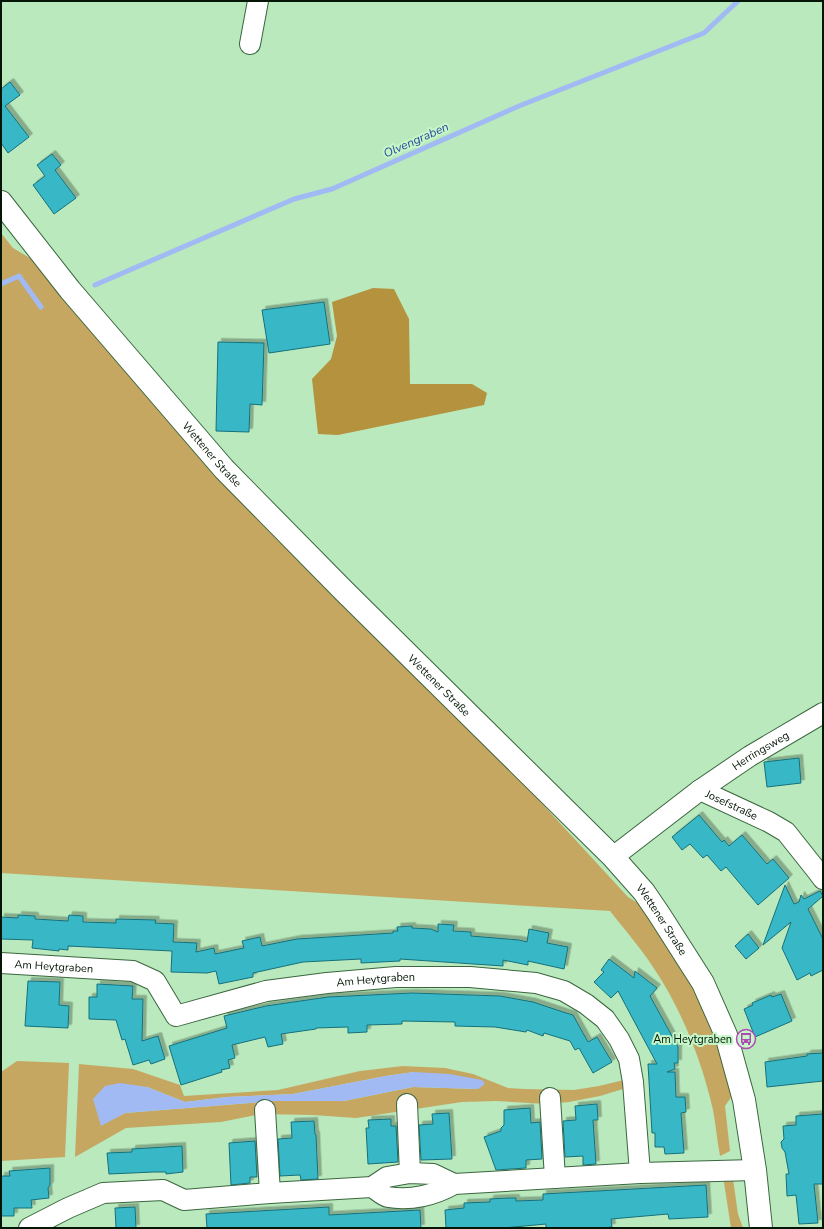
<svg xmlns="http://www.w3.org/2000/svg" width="824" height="1229" font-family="'Nunito Sans',sans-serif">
<defs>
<filter id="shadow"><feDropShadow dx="3.5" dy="-3.5" stdDeviation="0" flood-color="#0004"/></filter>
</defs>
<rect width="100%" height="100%" fill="#b9e9bc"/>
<!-- green -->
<g fill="#c6a761" fill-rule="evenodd">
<path d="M 1,233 L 13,248 L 75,285 L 210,443 L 628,897 L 649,910 L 694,984 L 718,1038 L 732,1096 L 725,1106 L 730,1151 L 720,1156 C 717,1141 716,1125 713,1110 C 702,1061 681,1008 653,967 C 640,947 624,929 610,911 L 1,873 Z"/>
<polygon points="17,1061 69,1063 65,1157 1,1161 1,1072"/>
<path d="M 79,1064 L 133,1069 L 180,1085 L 184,1096 L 278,1090 L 360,1071 L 403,1066 L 445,1068 L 473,1074 L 508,1088 L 524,1089 L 574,1090 L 599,1086 L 624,1080 L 623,1089 L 600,1096 L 569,1102 L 546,1104 L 496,1101 L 462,1102 L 356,1118 L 313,1115 L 261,1114 L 221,1122 L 126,1128 L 75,1157 ZM 414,1072 L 478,1089 L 413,1087 L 344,1101 L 274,1101 L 125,1113 L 101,1125 L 147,1087 L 185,1102 L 227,1097 L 293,1094 L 386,1076 Z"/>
<polygon points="723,1176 733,1179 738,1214 743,1228 731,1228"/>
</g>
<!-- forest -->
<polygon fill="#b5923e" points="373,288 394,289 409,319 410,384 472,384 487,393 484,405 338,435 318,434 312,379 331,359 337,336 332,302"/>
<!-- water -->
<polygon fill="#a1baf4" points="414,1072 449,1074 482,1080 485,1084 478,1089 413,1087 344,1101 274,1101 125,1113 101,1126 93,1099 105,1086 120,1083 147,1087 185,1102 227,1097 293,1094 386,1076"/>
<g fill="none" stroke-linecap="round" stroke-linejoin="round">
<!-- stream -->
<g stroke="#a1baf4" stroke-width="5">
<polyline points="1,284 19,276 41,307"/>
<polyline points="95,285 294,199 332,189 519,106 704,33 738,1"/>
</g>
</g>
<!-- building -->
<g fill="#37b8c7" stroke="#17707a" filter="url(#shadow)">
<polygon points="10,82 20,95 5,106 29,137 8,153 1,143 1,89"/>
<polygon points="52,154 61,165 55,170 76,198 54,214 33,185 45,176 37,165"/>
<polygon points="324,302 330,344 269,353 262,310"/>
<polygon points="218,342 264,343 262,405 250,404 249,432 216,431"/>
<polygon points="799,758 801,783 767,787 764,762"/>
<polygon points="699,815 722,842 724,840 729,846 742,835 767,864 773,859 789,878 758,905 726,867 721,871 707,855 703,858 690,844 682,850 672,837"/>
<polygon points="785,885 794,904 799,902 801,895 804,899 820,891 823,896 808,909 823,939 823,970 811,976 810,973 797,980 782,948 791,922 763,945"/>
<polygon points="18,915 35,916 35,919 68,921 69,915 83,916 83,922 116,923 116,919 156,920 155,923 174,924 173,942 197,943 196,952 214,948 215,954 244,948 242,941 260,937 262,946 297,939 393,933 393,931 398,931 397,927 412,926 412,928 431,929 438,932 438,924 454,925 453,931 471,932 471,936 519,940 527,942 529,929 549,933 547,943 568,947 564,969 528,961 528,965 503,960 503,966 400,959 400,961 361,963 361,959 303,962 253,973 253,977 219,984 216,971 207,973 171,972 172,951 68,946 68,950 59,949 59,951 32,948 33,940 1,939 1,917 18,918"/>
<polygon points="748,934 759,948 746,959 735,946"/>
<polygon points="609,959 634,978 635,971 657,988 650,996 678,1047 678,1063 674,1063 675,1069 667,1072 675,1072 676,1097 685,1097 686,1112 681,1113 684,1153 665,1154 664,1147 655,1147 655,1133 652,1133 648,1064 657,1064 618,991 611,998 594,982 604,972 601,970"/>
<polygon points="28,981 60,982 59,1005 69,1006 68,1028 25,1026"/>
<polygon points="97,984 133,986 132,999 143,999 142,1041 158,1036 165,1059 151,1064 149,1060 133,1065 125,1039 122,1040 116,1020 89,1019 89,997 97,997"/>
<polygon points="412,993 500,996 533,1002 566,1013 573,1015 588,1042 597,1037 612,1062 593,1073 579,1048 575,1050 570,1041 544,1033 543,1036 527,1030 526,1032 495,1027 455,1026 455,1022 402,1021 402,1024 367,1025 367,1032 348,1033 348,1027 316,1028 316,1029 281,1034 283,1044 268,1047 265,1037 232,1045 235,1058 228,1060 230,1068 221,1070 222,1072 181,1085 169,1046 227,1028 224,1016 266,1006 328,997"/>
<polygon points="781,994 792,1021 755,1037 744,1009 753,1005 752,1003 771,995 772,997"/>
<polygon points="823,1053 823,1081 767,1087 765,1062 807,1056 807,1054"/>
<polygon points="597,1104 598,1120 593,1120 596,1164 583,1165 583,1156 565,1157 563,1121 576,1120 575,1106"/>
<polygon points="530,1108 531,1123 540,1122 542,1159 526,1160 526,1168 496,1170 484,1137 501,1131 501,1128 504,1125 504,1110"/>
<polygon points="449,1113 452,1159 421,1160 419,1125 433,1124 432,1114"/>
<polygon points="823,1114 823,1184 814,1184 818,1223 799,1224 796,1195 787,1196 786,1174 789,1174 785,1152 782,1148 781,1142 784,1139 783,1126 796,1125 796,1116"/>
<polygon points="391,1119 391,1126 396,1126 398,1162 368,1164 366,1128 369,1128 368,1120"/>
<polygon points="314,1121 315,1134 316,1135 318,1179 301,1180 300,1175 280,1176 278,1139 292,1138 291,1122"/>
<polygon points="255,1141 257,1177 250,1177 250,1183 231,1185 229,1143"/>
<polygon points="182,1146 183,1172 166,1174 166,1172 154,1172 109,1174 107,1153 132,1152 132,1149"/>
<polygon points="50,1168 50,1185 48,1188 49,1198 31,1200 32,1208 14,1208 14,1216 1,1216 1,1176 10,1176 9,1171"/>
<polygon points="706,1185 708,1217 669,1219 668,1214 611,1219 612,1227 601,1228 546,1228 546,1224 503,1228 446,1228 445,1210 464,1208 464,1203 490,1202 490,1199 508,1198 516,1198 516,1201 543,1200 543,1194"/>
<polygon points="135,1207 136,1228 116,1228 115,1208"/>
<polygon points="329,1207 329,1215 420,1210 421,1228 207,1228 206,1214"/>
</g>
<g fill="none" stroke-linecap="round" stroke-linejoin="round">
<defs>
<g id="minor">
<polyline points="250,44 258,1"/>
<path id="s1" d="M 700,790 L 769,822 L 786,832 L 817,871 L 823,879"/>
<path id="s2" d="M 613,857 L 700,790 L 750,756 L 823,713"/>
<path id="s3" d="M 1,963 L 133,971 L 155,981 L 176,1016 L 266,991 L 327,983 L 396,977 L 470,977 L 536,983 L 564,991 L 586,1004 L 605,1019 L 619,1039 L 629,1059 L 633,1082 L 640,1173 L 755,1170"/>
<polyline points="550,1098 555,1178"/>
<polyline points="407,1104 410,1173"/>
<polyline points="265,1110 270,1193"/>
<path d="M 372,1187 C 377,1190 383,1196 388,1197 C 411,1201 435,1195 454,1184 L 640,1173"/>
<polyline points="29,1228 68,1208 103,1193 163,1190 184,1200 270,1193 372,1187 387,1177 410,1173 433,1174 454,1184"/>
</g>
<g id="tertiary">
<path id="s4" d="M 1,202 L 70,290 L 224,469 L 343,590 L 613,857 L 644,892 L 659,914 L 703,983 L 726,1035 L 744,1100 L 755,1170 L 761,1228"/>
</g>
</defs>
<!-- minor casing -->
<use href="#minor" stroke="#3b663f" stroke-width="22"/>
<!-- tertiary casing -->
<use href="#tertiary" stroke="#3b663f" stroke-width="24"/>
<!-- minor -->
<use href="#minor" stroke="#fff" stroke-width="20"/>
<!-- tertiary -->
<use href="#tertiary" stroke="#fff" stroke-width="22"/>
</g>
<!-- icons -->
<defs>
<symbol id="bus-ring" viewBox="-11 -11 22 22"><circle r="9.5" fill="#c6f7c9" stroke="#af4cb3" stroke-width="1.5"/><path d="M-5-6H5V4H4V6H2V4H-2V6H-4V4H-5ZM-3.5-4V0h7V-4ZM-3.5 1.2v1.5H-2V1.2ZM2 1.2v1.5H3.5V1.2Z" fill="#af4cb3"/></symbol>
</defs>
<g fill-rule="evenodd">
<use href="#bus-ring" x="735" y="1028" width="22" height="22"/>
</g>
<g text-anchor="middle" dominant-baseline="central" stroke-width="4" stroke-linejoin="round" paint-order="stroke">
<!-- street labels -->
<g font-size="11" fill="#051606" stroke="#c6f7c9">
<text stroke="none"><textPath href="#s4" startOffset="329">Wettener Straße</textPath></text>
<text stroke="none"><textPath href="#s4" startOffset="653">Wettener Straße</textPath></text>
<text stroke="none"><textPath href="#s2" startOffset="182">Herringsweg</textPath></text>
<text stroke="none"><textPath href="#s1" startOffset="35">Josefstraße</textPath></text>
<text stroke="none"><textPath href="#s4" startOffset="977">Wettener Straße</textPath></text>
<text stroke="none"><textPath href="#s3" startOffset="53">Am Heytgraben</textPath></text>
<text stroke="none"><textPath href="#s3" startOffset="401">Am Heytgraben</textPath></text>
</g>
<!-- poi labels -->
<g font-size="11" fill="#051606" stroke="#c6f7c9" text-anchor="end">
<text x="732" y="1039">Am Heytgraben</text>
</g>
<!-- water labels -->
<g font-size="12" font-style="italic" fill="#2c499c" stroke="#c6f7c9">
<text transform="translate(416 140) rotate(-24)">Olvengraben</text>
</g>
</g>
<!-- border -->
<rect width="824" height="1229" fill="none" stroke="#051606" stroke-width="4"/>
</svg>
